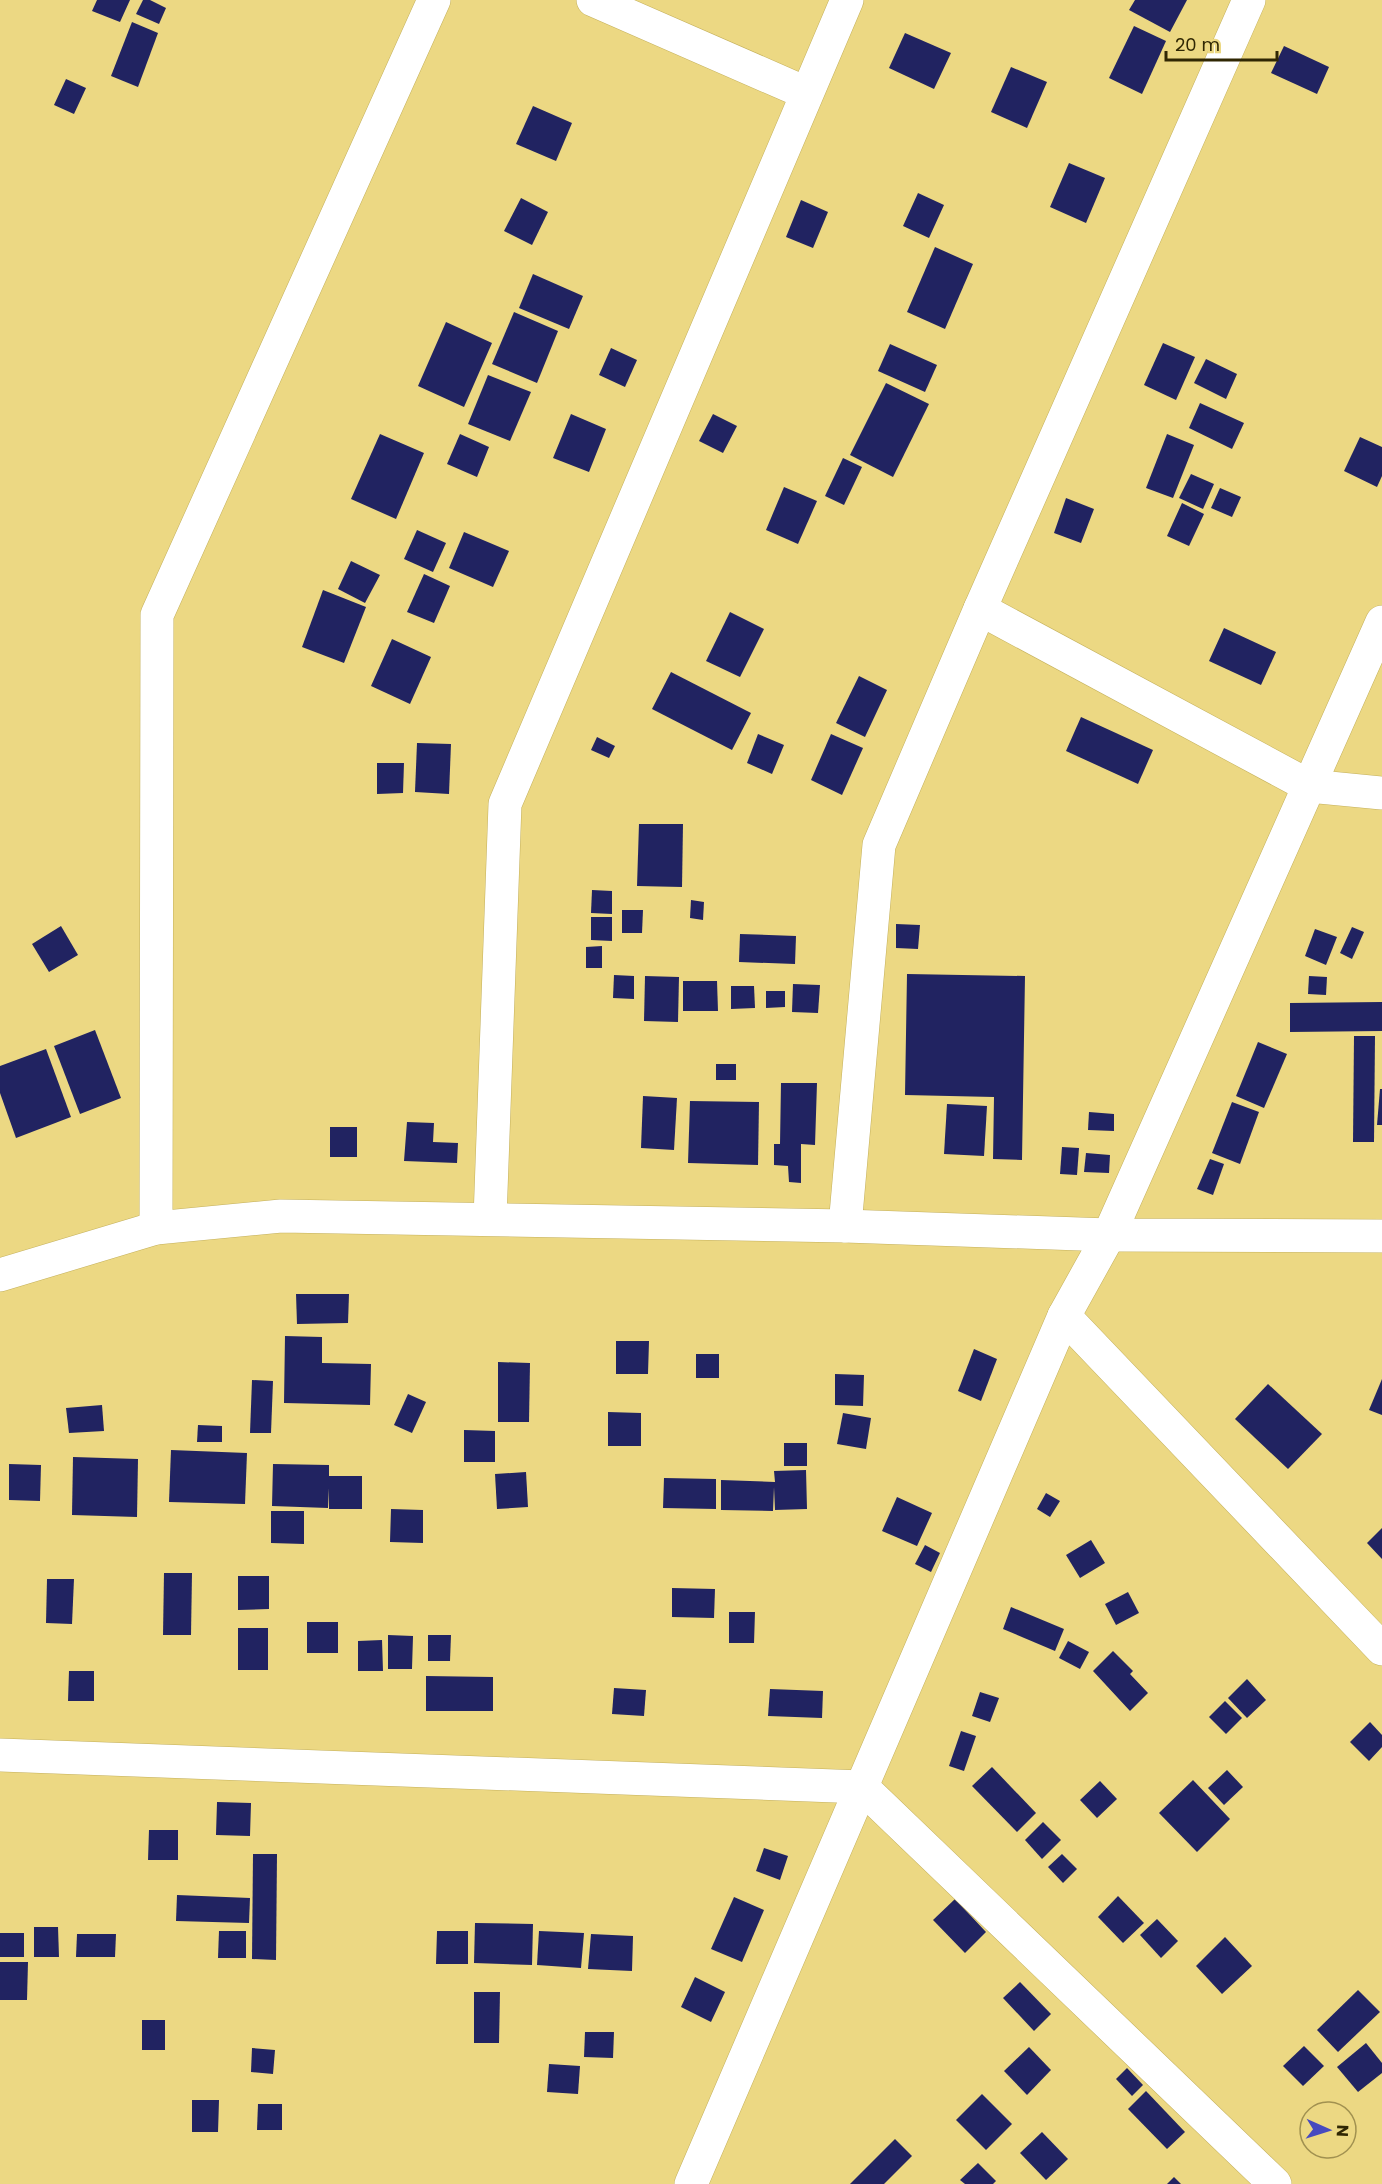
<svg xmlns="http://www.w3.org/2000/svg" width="1382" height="2184" font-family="Poppins,sans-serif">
<rect width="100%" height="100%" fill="#ecd883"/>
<!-- building -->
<g fill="#212361">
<polygon points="97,0 130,0 120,22 92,11"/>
<polygon points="143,0 150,0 166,8 159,24 136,14"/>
<polygon points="1135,0 1187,0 1170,32 1129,10"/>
<polygon points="132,22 158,33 138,87 111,76"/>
<polygon points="1134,26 1166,41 1142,94 1109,78"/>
<polygon points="905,33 951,53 934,89 889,68"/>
<polygon points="1284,46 1329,67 1317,94 1271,73"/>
<polygon points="1011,67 1047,82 1027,128 991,112"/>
<polygon points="66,79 86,88 74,114 54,105"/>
<polygon points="533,106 572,123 556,161 516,144"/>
<polygon points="1069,163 1105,178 1086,223 1050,207"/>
<polygon points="918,193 944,205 929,238 903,226"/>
<polygon points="521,198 548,212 532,245 504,231"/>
<polygon points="801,200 828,212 813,248 786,237"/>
<polygon points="935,247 973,264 945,329 907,312"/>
<polygon points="533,274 583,296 569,329 519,308"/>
<polygon points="514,312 558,331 537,383 492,364"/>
<polygon points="446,322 492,343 464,407 418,386"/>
<polygon points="1163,343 1195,357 1176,400 1144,385"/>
<polygon points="890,344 937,365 925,392 878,371"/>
<polygon points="611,348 637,360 625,387 599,375"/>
<polygon points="1206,359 1237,374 1226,399 1194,383"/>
<polygon points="488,375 531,392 510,441 468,424"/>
<polygon points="886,383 929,404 893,477 850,455"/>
<polygon points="1200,403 1244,423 1232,449 1189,428"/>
<polygon points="571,414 606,429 589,472 553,458"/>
<polygon points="713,414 737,426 723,453 699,441"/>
<polygon points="380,434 424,453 396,519 351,499"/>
<polygon points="460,434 489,447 477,477 447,464"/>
<polygon points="1167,434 1194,445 1173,498 1146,488"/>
<polygon points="1360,437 1382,447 1382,476 1377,487 1344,471"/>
<polygon points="843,458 862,467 844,505 825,496"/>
<polygon points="1191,474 1214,484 1203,509 1179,498"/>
<polygon points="784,487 817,501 798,544 766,530"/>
<polygon points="1220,488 1241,497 1232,517 1211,508"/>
<polygon points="1066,498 1094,509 1081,543 1054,533"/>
<polygon points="1182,503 1204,514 1189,546 1167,536"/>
<polygon points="417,530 446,543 433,572 404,559"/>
<polygon points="464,532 509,551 493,587 449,568"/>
<polygon points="351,561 380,575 365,603 338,589"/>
<polygon points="424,574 450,586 434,623 407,612"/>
<polygon points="323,590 366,607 344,663 302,647"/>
<polygon points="730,612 764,629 740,677 706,661"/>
<polygon points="1224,628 1276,652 1261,685 1209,661"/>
<polygon points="392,639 431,657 410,704 371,686"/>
<polygon points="671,672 751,713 732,750 652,709"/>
<polygon points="859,676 887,690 865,737 836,723"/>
<polygon points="1081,717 1153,750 1138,784 1066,751"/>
<polygon points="758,734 784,745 772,774 747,763"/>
<polygon points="831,734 863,748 842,795 811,780"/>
<polygon points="597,737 615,746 609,758 591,750"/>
<polygon points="417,743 451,744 449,794 415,792"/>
<polygon points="377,763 404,763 403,793 377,794"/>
<polygon points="639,824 683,824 682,887 637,886"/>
<polygon points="592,890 612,891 612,914 591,913"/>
<polygon points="691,900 704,902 703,920 690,918"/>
<polygon points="622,910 643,910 642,933 622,933"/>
<polygon points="591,917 612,917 612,941 591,940"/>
<polygon points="896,924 920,925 918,949 896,948"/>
<polygon points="61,926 78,955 49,972 32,944"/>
<polygon points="1352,927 1364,932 1352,959 1340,953"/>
<polygon points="1315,929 1337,937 1326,965 1305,956"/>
<polygon points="740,934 796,936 795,964 739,962"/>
<polygon points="602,946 602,968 586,968 586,947"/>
<polygon points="907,974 1025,976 1022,1160 993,1159 994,1097 905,1095"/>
<polygon points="614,975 634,976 634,999 613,998"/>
<polygon points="645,976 679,977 678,1022 644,1021"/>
<polygon points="1309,976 1327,977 1326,995 1308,994"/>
<polygon points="683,981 717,981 718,1011 683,1011"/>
<polygon points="793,984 820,985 818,1013 792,1012"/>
<polygon points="731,986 754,986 755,1008 731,1009"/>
<polygon points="766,991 785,991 785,1007 766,1008"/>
<polygon points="1382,1002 1382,1031 1290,1032 1290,1003"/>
<polygon points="95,1030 121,1098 80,1114 54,1046"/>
<polygon points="1354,1036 1375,1036 1374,1142 1353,1142"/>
<polygon points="1258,1042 1287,1054 1264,1108 1236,1096"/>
<polygon points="46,1049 71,1117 16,1138 0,1093 0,1066"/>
<rect x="716" y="1064" width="20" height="16"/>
<polygon points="781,1083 817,1083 815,1145 801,1144 801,1183 789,1182 788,1166 774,1165 774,1144 780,1144"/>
<polygon points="1380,1089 1382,1089 1382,1125 1377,1125"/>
<polygon points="643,1096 677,1098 674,1150 641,1148"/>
<polygon points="690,1101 759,1102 758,1165 688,1163"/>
<polygon points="1232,1102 1259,1112 1240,1164 1212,1153"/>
<polygon points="947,1104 987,1106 984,1156 944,1154"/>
<polygon points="1089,1112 1114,1114 1114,1131 1088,1130"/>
<polygon points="407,1122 434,1123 433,1142 458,1143 457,1163 404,1161"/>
<rect x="330" y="1127" width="27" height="30"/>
<polygon points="1062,1147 1079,1148 1077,1175 1060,1174"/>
<polygon points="1086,1153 1110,1155 1109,1173 1084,1172"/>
<polygon points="1210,1159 1224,1164 1213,1195 1197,1189"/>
<polygon points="296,1294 349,1294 348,1323 297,1324"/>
<polygon points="285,1336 322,1337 322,1363 371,1364 370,1405 284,1403"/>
<polygon points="616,1341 649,1341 648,1374 616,1374"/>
<polygon points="974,1349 997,1359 981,1401 958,1391"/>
<rect x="696" y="1354" width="23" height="24"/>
<polygon points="498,1362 530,1363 529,1422 498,1422"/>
<polygon points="835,1374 864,1375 863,1406 835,1405"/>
<polygon points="1382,1379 1382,1415 1369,1410"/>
<polygon points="252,1380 273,1381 271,1433 250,1433"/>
<polygon points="1268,1384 1322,1434 1288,1469 1235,1419"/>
<polygon points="408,1394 426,1402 412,1433 394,1425"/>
<polygon points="102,1405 104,1431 69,1433 66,1408"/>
<polygon points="608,1412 641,1413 641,1446 608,1446"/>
<polygon points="843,1413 871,1418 866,1449 837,1444"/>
<polygon points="198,1425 222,1426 222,1442 197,1442"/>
<polygon points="464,1430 495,1431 495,1462 464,1462"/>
<rect x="784" y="1443" width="23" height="23"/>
<polygon points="171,1450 247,1453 245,1504 169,1502"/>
<polygon points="73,1457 138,1459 137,1517 72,1515"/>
<polygon points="9,1464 41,1465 40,1501 9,1500"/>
<polygon points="273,1464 329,1465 329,1476 362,1476 362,1509 329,1509 329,1488 328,1508 272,1506"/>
<polygon points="806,1470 807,1509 775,1510 774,1487 773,1511 721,1510 721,1480 775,1482 774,1471"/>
<polygon points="526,1472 528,1507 497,1509 495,1474"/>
<polygon points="664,1478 716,1479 716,1509 663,1508"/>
<polygon points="1046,1493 1060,1501 1050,1517 1037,1509"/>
<polygon points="897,1497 932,1513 917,1546 882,1531"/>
<polygon points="391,1509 423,1510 423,1543 390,1542"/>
<polygon points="271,1511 304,1511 304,1544 271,1543"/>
<polygon points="1382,1528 1382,1559 1367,1543"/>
<polygon points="1091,1540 1105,1563 1080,1578 1066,1555"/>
<polygon points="925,1545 940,1553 931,1572 915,1564"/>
<polygon points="164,1573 192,1573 191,1635 163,1635"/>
<polygon points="238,1576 269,1576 269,1609 238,1610"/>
<polygon points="47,1579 74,1579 72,1624 46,1623"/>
<polygon points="672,1588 715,1589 714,1618 672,1617"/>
<polygon points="1128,1592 1139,1613 1116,1625 1105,1604"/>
<polygon points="1011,1607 1064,1629 1055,1651 1003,1629"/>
<polygon points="729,1612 755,1612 754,1643 729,1643"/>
<rect x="307" y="1622" width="31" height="31"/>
<rect x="238" y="1628" width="30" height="42"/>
<polygon points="388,1635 413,1636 412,1669 388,1669"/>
<polygon points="428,1635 451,1635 450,1661 428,1661"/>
<polygon points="382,1640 383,1671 358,1671 358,1641"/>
<polygon points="1068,1641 1089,1652 1080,1669 1059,1658"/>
<polygon points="1113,1651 1133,1671 1130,1674 1148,1693 1130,1711 1093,1671"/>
<polygon points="69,1671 94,1671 94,1701 68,1701"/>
<polygon points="426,1676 493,1677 493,1711 426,1711"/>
<polygon points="1247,1679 1266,1700 1247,1718 1228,1698"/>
<polygon points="614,1688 646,1690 644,1716 612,1714"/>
<polygon points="770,1689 823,1691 822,1718 768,1716"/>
<polygon points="980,1692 999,1698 990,1722 972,1716"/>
<polygon points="1225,1701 1242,1718 1226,1734 1209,1717"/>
<polygon points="1370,1722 1382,1735 1382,1747 1369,1761 1350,1742"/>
<polygon points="961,1731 976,1736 964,1771 949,1766"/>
<polygon points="992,1767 1036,1813 1017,1832 972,1786"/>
<polygon points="1227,1770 1243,1787 1224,1805 1208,1788"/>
<polygon points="1193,1780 1230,1819 1197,1852 1159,1813"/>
<polygon points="1100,1781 1117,1799 1097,1818 1080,1800"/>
<polygon points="217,1802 251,1803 250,1836 216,1835"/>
<polygon points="1043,1822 1061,1840 1042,1859 1025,1840"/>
<polygon points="149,1830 178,1830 178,1860 148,1860"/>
<polygon points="764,1848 788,1856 780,1880 756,1871"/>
<polygon points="253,1854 277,1854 276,1960 252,1959"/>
<polygon points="1062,1854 1077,1869 1063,1883 1048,1867"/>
<polygon points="177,1895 250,1898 249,1923 176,1921"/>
<polygon points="1118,1896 1144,1923 1123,1943 1098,1917"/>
<polygon points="734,1897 764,1910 742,1962 711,1949"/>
<polygon points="955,1899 986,1932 965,1953 933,1920"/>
<polygon points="1157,1919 1178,1941 1161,1958 1140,1935"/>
<polygon points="475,1923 533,1924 532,1965 474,1963"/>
<polygon points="34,1927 58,1927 59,1957 34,1957"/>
<polygon points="219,1931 246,1931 246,1958 218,1958"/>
<polygon points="437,1931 468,1931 468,1964 436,1964"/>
<polygon points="539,1931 584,1933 581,1968 537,1965"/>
<rect x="0" y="1933" width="24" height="24"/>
<polygon points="77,1934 116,1934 115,1957 76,1957"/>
<polygon points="591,1934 633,1936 632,1971 588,1969"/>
<polygon points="1225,1937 1252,1966 1222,1994 1196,1966"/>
<polygon points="0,1962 28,1962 27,2000 0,2000"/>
<polygon points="695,1977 725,1992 711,2022 681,2007"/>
<polygon points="1020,1982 1051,2014 1034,2031 1003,1998"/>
<polygon points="1358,1990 1380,2012 1338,2052 1317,2030"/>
<polygon points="474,1992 500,1992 499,2043 474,2043"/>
<rect x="142" y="2020" width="23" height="30"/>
<polygon points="585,2032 614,2032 613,2058 584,2057"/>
<polygon points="1366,2043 1382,2063 1382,2073 1358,2092 1337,2067"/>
<polygon points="1304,2046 1324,2066 1303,2086 1283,2066"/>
<polygon points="1029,2047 1051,2070 1027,2095 1004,2071"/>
<polygon points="252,2048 275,2050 273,2074 251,2072"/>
<polygon points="549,2064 580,2066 578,2094 547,2092"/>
<polygon points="1127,2068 1143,2085 1132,2096 1116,2079"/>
<polygon points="1146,2091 1185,2132 1167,2149 1128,2109"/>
<polygon points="982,2094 1012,2124 986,2150 956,2120"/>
<polygon points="192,2100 219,2100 218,2132 192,2132"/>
<polygon points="258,2104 282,2104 282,2130 257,2130"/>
<polygon points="1042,2132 1068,2159 1046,2180 1020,2153"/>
<polygon points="895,2139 912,2156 884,2184 850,2184"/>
<polygon points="978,2163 996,2181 993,2184 965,2184 960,2180"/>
<polygon points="1174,2177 1181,2184 1167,2184"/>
</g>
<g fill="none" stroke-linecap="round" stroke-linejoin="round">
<defs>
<g id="minor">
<polyline points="593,0 806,93"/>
<polyline points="980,609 1309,786 1382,793"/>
<polyline points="490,1219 505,804 847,0"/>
<polyline points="845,1226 879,845 980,609 1249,0"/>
<polyline points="156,1228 157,615 434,0"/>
<polyline points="1064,1316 1382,1649"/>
<polyline points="0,1755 862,1787 1275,2184"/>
<polyline points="691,2184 1064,1316 1109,1235 1382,622"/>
</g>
<polyline id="major" points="0,1275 156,1228 281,1216 845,1226 1109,1235 1382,1236"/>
</defs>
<!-- minor casing -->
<use href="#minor" stroke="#c4b05b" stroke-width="34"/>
<!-- major casing -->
<use href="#major" stroke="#c4b05b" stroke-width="34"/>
<!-- minor -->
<use href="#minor" stroke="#fff" stroke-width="33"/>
<!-- major -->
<use href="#major" stroke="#fff" stroke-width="33"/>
</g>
<!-- north arrow -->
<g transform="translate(1328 2130) rotate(93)"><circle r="28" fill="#ecd883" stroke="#a19150" stroke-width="1.5"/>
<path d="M0-4.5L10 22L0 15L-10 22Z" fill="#474abf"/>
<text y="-9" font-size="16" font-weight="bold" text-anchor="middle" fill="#302703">N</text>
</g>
<!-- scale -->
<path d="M1166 51v9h111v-9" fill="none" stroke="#302703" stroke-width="3"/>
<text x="1175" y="51" font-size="18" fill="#302703" stroke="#ecd883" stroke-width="4.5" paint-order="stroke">20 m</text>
</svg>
